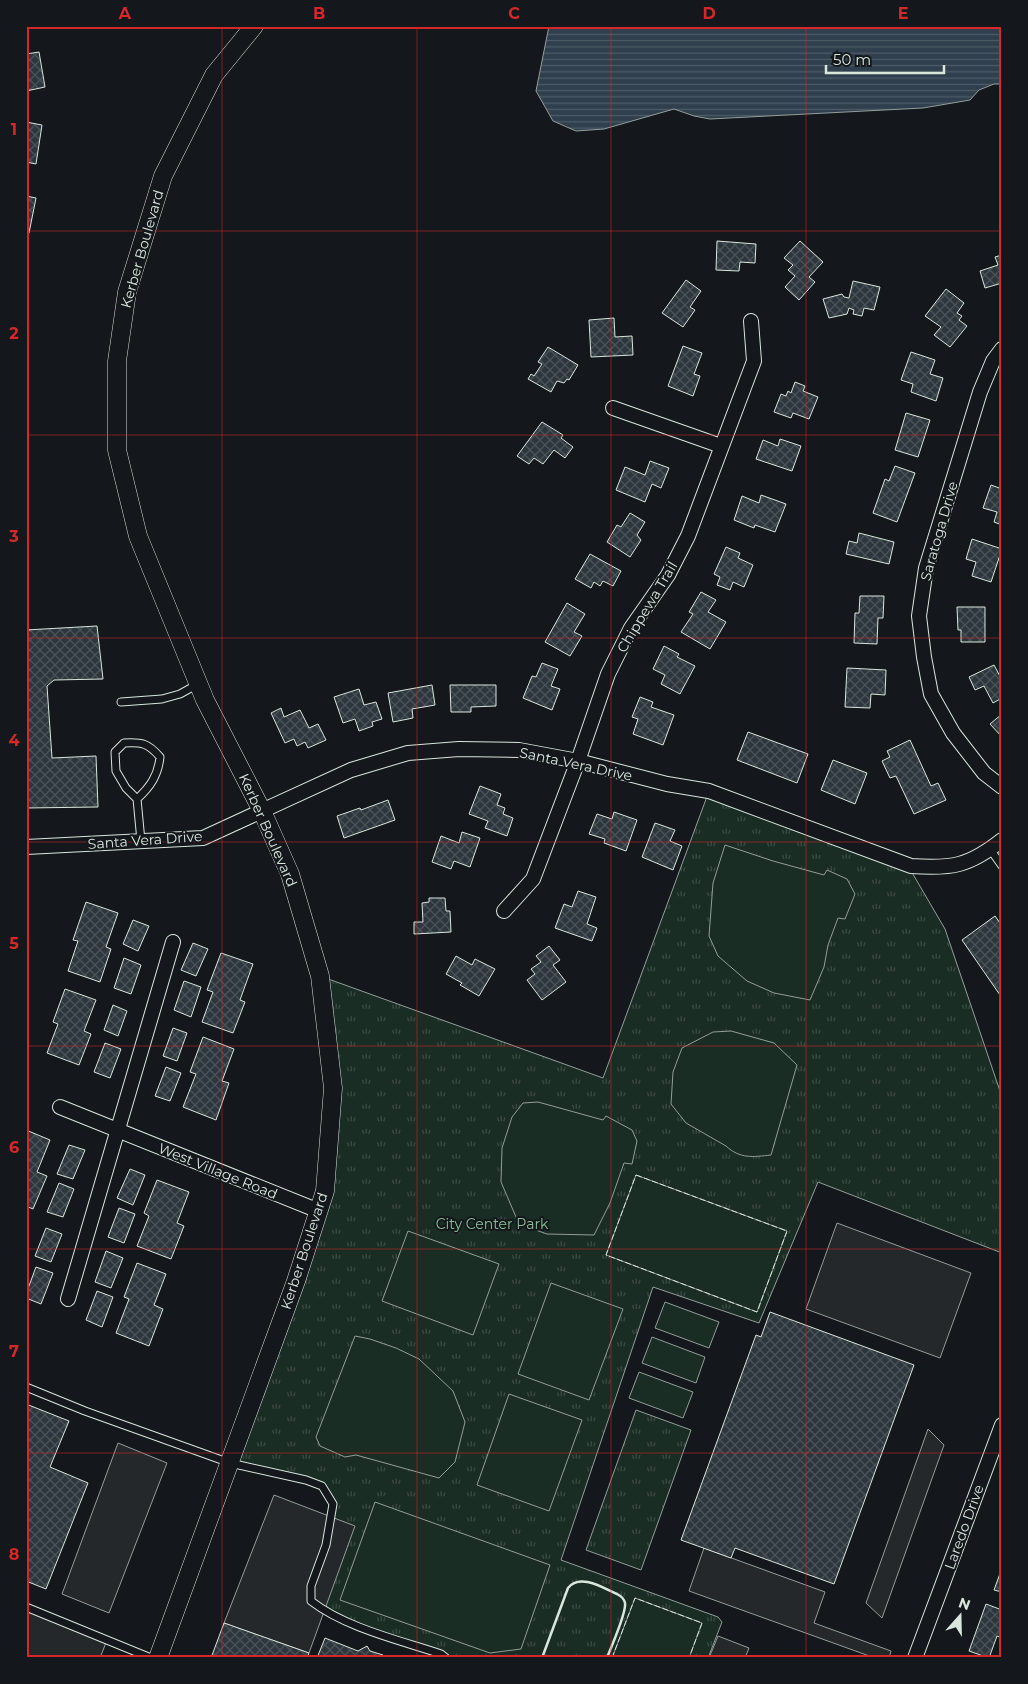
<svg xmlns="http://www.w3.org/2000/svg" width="1028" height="1684" font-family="Montserrat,sans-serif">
<defs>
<pattern id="park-tufts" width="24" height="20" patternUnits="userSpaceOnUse" patternTransform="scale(1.25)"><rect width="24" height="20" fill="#1a2d24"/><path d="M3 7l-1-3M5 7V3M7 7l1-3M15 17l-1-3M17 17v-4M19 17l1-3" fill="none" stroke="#3b4b43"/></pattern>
<pattern id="water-rules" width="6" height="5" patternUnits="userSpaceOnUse" patternTransform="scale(1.25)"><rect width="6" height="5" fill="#2f3f4d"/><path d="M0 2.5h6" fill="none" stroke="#4c5b66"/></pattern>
<pattern id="building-cross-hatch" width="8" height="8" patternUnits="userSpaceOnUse" patternTransform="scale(1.25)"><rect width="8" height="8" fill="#2c363c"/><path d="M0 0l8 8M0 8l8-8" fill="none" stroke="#4a5358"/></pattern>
</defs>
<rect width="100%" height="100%" fill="#14181c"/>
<!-- park -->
<g fill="url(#park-tufts)" stroke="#939e99">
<polygon points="709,791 907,864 945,929 1002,1097 1002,1253 818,1182 759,1323 653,1287 561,1560 718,1617 722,1622 708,1658 446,1658 326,1613 311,1601 333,1504 322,1486 230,1463 319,1211 333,1088 320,976 603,1078"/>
<polygon points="636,1410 691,1430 641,1570 586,1550"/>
</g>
<!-- pitch -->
<g fill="#1a2d24" stroke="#939e99">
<polygon points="725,845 773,861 824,875 827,870 847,879 855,894 845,919 838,918 828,945 824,967 810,1000 774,993 747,981 718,956 709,936 713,883"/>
<path d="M 731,1031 L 774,1043 L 797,1065 L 771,1155 C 753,1157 740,1159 726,1146 L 686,1123 L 671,1104 L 673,1072 L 682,1048 L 713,1032 Z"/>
<polygon points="538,1102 603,1120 606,1116 632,1130 637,1141 632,1164 624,1163 610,1203 594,1235 547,1234 519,1224 501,1182 502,1148 512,1117 523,1103"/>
<polygon points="636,1175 787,1231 757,1312 606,1255"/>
<polygon points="408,1231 499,1264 473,1335 382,1301"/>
<polygon points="551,1283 623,1309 589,1400 518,1374"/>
<polygon points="665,1302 719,1322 709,1348 655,1328"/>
<polygon points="355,1336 370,1339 396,1348 419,1359 453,1391 465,1422 455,1462 439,1478 356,1455 345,1457 320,1446 316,1437"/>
<polygon points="652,1337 705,1357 696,1383 642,1363"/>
<polygon points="639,1372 693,1392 683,1418 629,1398"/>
<polygon points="509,1394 582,1420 549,1511 477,1485"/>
<polygon points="375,1502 550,1565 521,1649 490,1653 340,1600"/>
<polygon points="635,1598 702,1623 689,1658 612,1658"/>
</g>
<!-- parking -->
<g fill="#24282b" stroke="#939e99">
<polygon points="837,1223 971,1273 940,1358 806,1309"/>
<polygon points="928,1429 944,1445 882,1618 866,1603"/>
<polygon points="118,1443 167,1463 109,1613 62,1594"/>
<polygon points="274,1495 355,1526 309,1653 224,1623"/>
<polygon points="704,1548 825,1592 814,1623 891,1651 889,1658 875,1658 689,1591"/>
<polygon points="26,1607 107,1640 100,1658 26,1658"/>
<polygon points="718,1636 749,1648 745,1658 709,1658"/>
</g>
<!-- water -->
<polygon fill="url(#water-rules)" stroke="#939e99" points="549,26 1002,26 1002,84 994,84 979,90 970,100 923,108 710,119 694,116 674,109 604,129 576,131 553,121 536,91"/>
<!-- building -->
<g fill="url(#building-cross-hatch)" stroke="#d8e6dc">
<polygon points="39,52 45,87 26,91 26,54"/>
<polygon points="26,122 42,125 36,164 26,162"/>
<polygon points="26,196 36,198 29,233 26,232"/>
<polygon points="717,241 756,244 755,263 740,262 739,271 716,270"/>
<polygon points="800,241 823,262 809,277 815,282 799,300 785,287 795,276 788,270 793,265 784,258"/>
<polygon points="1002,255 1002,283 985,288 980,271 998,265 995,257"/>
<polygon points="686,280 701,291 690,307 695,310 683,327 662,313"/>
<polygon points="853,281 880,287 874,310 864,308 862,316 853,314 854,310 849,308 847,314 829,318 823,299 842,294 844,297 849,298"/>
<polygon points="946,289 964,303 957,313 962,316 959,320 967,326 950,347 934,335 941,327 925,316"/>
<polygon points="614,318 615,337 632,336 633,355 591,357 589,320"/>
<polygon points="683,346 702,353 694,374 700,376 693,396 668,386"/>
<polygon points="548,347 578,365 569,380 567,379 564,383 557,381 551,392 528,379 531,374 534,376 542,364 538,362"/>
<polygon points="911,352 935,360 930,374 943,378 936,401 911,392 913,384 901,380"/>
<polygon points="795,382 805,386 803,391 818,397 809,419 793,413 791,418 774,412 781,394 786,396 788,391 791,393"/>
<polygon points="906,413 930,420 918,457 895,450"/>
<polygon points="542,422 563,435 561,438 573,447 565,458 554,450 543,464 534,458 529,464 517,456"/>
<polygon points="780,439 801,446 792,471 756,459 763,440 778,446"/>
<polygon points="650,461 669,468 661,488 652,484 645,502 616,490 625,467 645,475"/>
<polygon points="895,466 915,473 897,522 873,513 885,479 889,481"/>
<polygon points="991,485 1002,489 1002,525 994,522 997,512 983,508"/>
<polygon points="761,495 786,504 775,532 755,525 754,528 734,520 742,496 759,503"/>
<polygon points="630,513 645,522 637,535 641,540 630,557 607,542 617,525 621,527"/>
<polygon points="859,533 894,542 889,564 846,554 849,541 857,543"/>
<polygon points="972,539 1002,549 991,582 972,576 976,562 966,559"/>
<polygon points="726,547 740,553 738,558 753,565 744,587 733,582 730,590 717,585 720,577 714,574"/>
<polygon points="590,554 621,571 613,586 603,581 600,586 594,582 591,588 575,579"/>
<polygon points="701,592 716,600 708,612 726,622 710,649 681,632 693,614 689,612"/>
<polygon points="860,596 884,596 883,618 878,618 877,644 854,643 855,613 859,613"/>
<polygon points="567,603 585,614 574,632 582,636 570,656 545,642"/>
<polygon points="957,607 985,607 985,642 961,642 961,630 958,630"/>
<polygon points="97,626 103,679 54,680 47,686 52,758 96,756 98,807 26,808 26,630"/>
<polygon points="664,646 679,654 677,657 695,666 680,694 661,684 665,675 653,669"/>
<polygon points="542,663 558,669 551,686 560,689 552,710 523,698 532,676 536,677"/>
<polygon points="994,665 1002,680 1002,698 993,703 984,686 975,690 969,677"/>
<polygon points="847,668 886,670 885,695 871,694 870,708 845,707"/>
<polygon points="432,685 435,705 412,709 413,718 393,722 388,693"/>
<polygon points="450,685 496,685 496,706 471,707 471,712 451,712"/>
<polygon points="359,689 364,705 376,702 382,719 372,722 373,726 359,731 355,719 343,723 334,697"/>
<polygon points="640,697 653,702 651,707 674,715 663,745 633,734 638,719 632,717"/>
<polygon points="281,708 284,717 300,710 309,728 318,724 326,740 308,748 305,742 297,746 294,739 285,743 271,713"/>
<polygon points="1002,714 1002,737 990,724"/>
<polygon points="748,732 808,754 797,783 737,760"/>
<polygon points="910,740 931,786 938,783 946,800 914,814 896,776 890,778 882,761 890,757 887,751"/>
<polygon points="833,760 867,773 855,804 821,790"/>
<polygon points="480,786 501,794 497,805 505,808 503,814 513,818 507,836 485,828 488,821 469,814"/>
<polygon points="388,800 395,820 344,838 337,816 360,808 361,810"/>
<polygon points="614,812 637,820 626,851 604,843 605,839 589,834 597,814 612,819"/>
<polygon points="655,823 675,830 670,841 682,846 673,870 642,857"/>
<polygon points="462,832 480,838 470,867 454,861 451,869 432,862 441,836 459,843"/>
<polygon points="578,891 596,897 587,924 597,928 592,941 555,928 564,904 572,907"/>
<polygon points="429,898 445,898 446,911 450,911 451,932 414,934 414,922 423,922 422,903 429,902"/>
<polygon points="86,902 118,913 106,947 111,949 100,982 68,971 78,941 73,940"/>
<polygon points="995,916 1002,926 1002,993 1000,995 962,940"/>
<polygon points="133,920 149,926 138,951 123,944"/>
<polygon points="193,943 208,949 196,976 181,970"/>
<polygon points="549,946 560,960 553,965 566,982 542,1000 527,980 535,974 531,969 541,962 536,956"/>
<polygon points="221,953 253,964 240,1000 245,1002 233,1033 202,1022 213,992 207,990"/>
<polygon points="456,956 472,965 475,959 495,969 479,996 460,985 462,983 446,974"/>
<polygon points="124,958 141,965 131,994 114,988"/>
<polygon points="184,981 201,987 191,1017 174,1010"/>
<polygon points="65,989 96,1000 84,1031 91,1034 79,1065 47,1053 58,1024 53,1022"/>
<polygon points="113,1005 127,1011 118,1036 104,1030"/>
<polygon points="173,1028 187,1033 177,1061 163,1056"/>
<polygon points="203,1037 234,1049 222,1081 229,1083 216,1120 183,1107 196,1074 190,1072"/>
<polygon points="105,1043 121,1049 110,1078 94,1072"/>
<polygon points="166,1067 181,1073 170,1101 155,1096"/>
<polygon points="26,1130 50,1140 37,1172 47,1176 33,1209 26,1206"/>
<polygon points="69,1145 85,1150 73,1179 57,1174"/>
<polygon points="130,1169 145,1175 133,1205 117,1198"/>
<polygon points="157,1180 189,1192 177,1223 184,1226 171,1259 137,1246 149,1216 144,1213"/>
<polygon points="59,1183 74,1189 63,1217 47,1212"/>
<polygon points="119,1208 135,1214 124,1243 108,1237"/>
<polygon points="46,1228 62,1234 51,1262 35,1256"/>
<polygon points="106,1251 123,1258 111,1288 95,1282"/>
<polygon points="137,1263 166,1274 154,1305 163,1309 149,1346 116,1333 129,1299 124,1297"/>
<polygon points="36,1267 53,1273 41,1304 26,1298 26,1294"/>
<polygon points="97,1291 113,1297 102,1327 86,1320"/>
<polygon points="770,1312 914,1365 834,1584 735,1548 731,1558 681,1540 756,1335 761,1337"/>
<polygon points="26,1404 69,1421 50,1467 88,1483 46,1589 26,1581"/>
<polygon points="1002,1568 1002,1592 994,1590"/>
<polygon points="986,1604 1002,1610 1002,1638 997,1636 989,1658 969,1651"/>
<polygon points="224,1623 309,1653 307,1658 211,1658"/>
<polygon points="325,1638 358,1651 367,1646 370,1651 383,1655 382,1658 317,1658"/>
</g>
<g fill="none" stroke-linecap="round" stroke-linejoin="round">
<defs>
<g id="service">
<polyline points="121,702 162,699 180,694 198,684"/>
<path d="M 137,799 C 150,787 158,776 160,757 C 148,743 142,742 124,743 L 115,752 L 116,771 L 126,788 L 137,799 L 141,841"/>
<polyline points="990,849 1002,866"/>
<path d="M 26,1387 L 85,1411 L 230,1463 L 306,1480 L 322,1486 L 333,1504 L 326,1545 L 311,1586 L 311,1601 C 346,1628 399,1640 441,1654 L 446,1658"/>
<polyline points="26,1607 151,1658"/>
</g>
<g id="minor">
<polyline points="1002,349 993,361 980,392 926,568 919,616 924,657 931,694 953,733 984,773 1002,787"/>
<polyline points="613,408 721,446"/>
<path d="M 26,847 L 203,838 L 351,770 L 408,753 L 459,749 L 519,750 L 578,761 L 667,784 L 709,791 L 911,866 C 952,869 969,866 1002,840"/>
<polyline points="504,911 533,879 578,761 608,674 631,628 668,575 688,536 754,361 751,321"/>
<polyline points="60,1107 319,1211"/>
<polyline points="68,1299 173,942"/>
<polyline points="915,1658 1002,1425"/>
</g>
<polyline id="tertiary" points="158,1658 296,1281 325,1191 333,1088 320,976 290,874 262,811 205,700 138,536 117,450 117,361 127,292 163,176 214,75 254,26"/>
</defs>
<!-- service casing -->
<use href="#service" stroke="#d8e6dc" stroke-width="9"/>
<!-- minor casing -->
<use href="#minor" stroke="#d8e6dc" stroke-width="16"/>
<!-- tertiary casing -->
<use href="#tertiary" stroke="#d8e6dc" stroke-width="19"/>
<!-- service -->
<use href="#service" stroke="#14181c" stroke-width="7"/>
<!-- minor -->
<use href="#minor" stroke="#14181c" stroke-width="14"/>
<!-- tertiary -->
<use href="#tertiary" stroke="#14181c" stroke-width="18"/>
<!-- fence -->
<g stroke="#d8e6dc" stroke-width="1" stroke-dasharray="6 2.5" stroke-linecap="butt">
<polygon points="636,1175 787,1231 757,1312 606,1255"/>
<polyline points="612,1658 635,1598 702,1623 689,1658"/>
</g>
<!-- wall -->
<path stroke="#d8e6dc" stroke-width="2.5" d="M 542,1658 L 568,1588 C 580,1573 603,1588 617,1594 C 621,1596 624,1598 625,1603 C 627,1612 611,1647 607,1658"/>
</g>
<!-- grid -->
<path fill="none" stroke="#d62828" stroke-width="1" stroke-opacity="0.55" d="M 222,26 L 222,1658M 417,26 L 417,1658M 611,26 L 611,1658M 806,26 L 806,1658M 26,231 L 1002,231M 26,435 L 1002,435M 26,638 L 1002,638M 26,842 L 1002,842M 26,1046 L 1002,1046M 26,1249 L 1002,1249M 26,1453 L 1002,1453"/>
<g text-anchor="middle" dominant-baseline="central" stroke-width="4" stroke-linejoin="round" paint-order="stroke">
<!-- street labels -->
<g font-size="14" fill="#d8e6dc" stroke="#14181c">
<text transform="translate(142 249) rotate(-74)">Kerber Boulevard</text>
<text transform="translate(939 531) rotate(-74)">Saratoga Drive</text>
<text transform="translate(647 607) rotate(-59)">Chippewa Trail</text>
<text transform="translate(576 764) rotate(12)">Santa Vera Drive</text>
<text transform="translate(268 830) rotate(66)">Kerber Boulevard</text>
<text transform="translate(145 840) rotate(-4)">Santa Vera Drive</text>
<text transform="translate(218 1171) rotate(22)">West Village Road</text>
<text transform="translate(304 1251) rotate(-72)">Kerber Boulevard</text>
<text transform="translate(964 1527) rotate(-70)">Laredo Drive</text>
</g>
<!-- park labels -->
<g font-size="14" fill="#8ac095" stroke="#14181c">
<text x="492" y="1224">City Center Park</text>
</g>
</g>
<!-- border -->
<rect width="1028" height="1684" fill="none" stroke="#14181c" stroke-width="55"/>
<!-- north arrow -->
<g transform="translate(960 1616) rotate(20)" stroke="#14181c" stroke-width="4" paint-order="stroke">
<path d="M0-4L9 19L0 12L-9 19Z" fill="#d8e6dc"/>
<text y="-8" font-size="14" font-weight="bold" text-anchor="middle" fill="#d8e6dc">N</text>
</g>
<!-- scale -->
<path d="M826 65v8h118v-8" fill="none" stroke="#d8e6dc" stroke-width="2.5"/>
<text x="833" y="65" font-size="15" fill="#d8e6dc" stroke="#14181c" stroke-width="4" paint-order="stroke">50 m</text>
<rect x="28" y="28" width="972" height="1628" fill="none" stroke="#d62828" stroke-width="2"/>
<g font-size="16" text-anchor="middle" font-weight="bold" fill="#d62828">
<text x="125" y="19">A</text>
<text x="319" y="19">B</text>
<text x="514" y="19">C</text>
<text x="709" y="19">D</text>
<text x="903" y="19">E</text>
<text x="14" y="135">1</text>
<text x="14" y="339">2</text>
<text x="14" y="542">3</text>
<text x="14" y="746">4</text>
<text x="14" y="949">5</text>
<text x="14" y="1153">6</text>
<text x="14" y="1357">7</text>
<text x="14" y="1560">8</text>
</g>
</svg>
